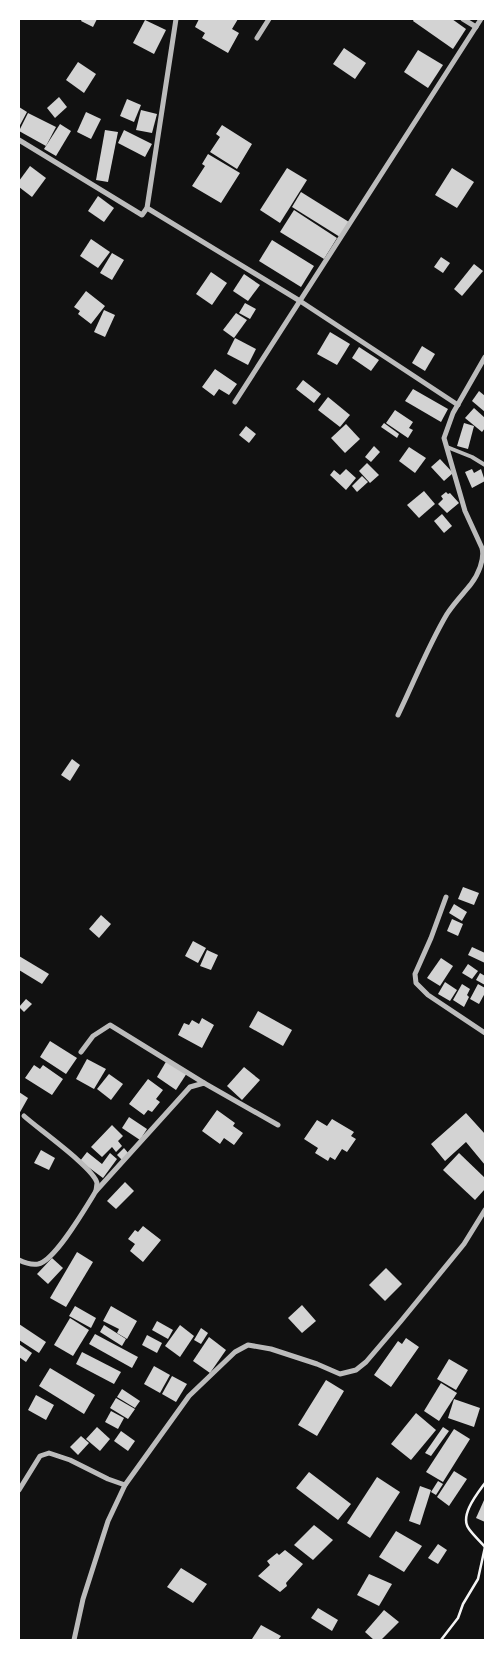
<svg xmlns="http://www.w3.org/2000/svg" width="504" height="1659" font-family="'PT Sans Narrow',sans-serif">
<rect width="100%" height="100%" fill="#111"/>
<!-- building -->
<g fill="#d3d3d3">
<polygon points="82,19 97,19 93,27 81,21"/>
<polygon points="199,19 238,19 232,29 239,33 228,53 202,38 205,33 195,27"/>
<polygon points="414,19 452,19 466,29 453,49 413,21"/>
<polygon points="145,20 166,30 154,54 133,43"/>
<polygon points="344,48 366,63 355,79 333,64"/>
<polygon points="418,50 443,65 428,88 404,72"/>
<polygon points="78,62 96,74 84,93 66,80"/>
<polygon points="59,97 67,107 55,118 47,108"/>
<polygon points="127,99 141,105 134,122 120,116"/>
<polygon points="19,107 27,112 19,127"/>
<polygon points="141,110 157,114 152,133 136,130"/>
<polygon points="86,112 101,119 91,139 77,132"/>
<polygon points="28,113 56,127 46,146 19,131"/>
<polygon points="60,124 71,131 56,156 44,149"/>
<polygon points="222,125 252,144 237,169 210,152 220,137 216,134"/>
<polygon points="105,130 118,132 108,182 96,180"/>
<polygon points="124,130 152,144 145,157 118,143"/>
<polygon points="208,154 240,173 221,203 192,186 205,166 202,164"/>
<polygon points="30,166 46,178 32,197 19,187 19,181"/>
<polygon points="287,168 307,180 280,223 260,210"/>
<polygon points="452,168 474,182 457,208 435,195"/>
<polygon points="301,192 349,222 340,237 292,207"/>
<polygon points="98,196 114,208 104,222 88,211"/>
<polygon points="294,210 337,238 324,259 280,232"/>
<polygon points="91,239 110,252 98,268 80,256"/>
<polygon points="272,240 314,266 301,287 259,261"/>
<polygon points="112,253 124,260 112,280 100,273"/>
<polygon points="441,257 450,263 443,273 434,267"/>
<polygon points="474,264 483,271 462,296 454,289"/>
<polygon points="211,272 227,283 212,305 196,294"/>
<polygon points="244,274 260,285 248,301 233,291"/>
<polygon points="86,291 105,306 91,324 78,314 80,311 74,307"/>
<polygon points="245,303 256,309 250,319 239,313"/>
<polygon points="104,310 115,315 105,337 94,332"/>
<polygon points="236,313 247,320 234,338 223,330"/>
<polygon points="330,332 350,344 337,365 317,354"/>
<polygon points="235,338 256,349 248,365 227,354"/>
<polygon points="422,346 435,354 425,371 412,363"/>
<polygon points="359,347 379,360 371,371 352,358"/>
<polygon points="215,369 237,384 229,395 219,389 214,396 202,387"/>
<polygon points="303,380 321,394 314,403 296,389"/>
<polygon points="413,389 448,409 441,422 405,401"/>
<polygon points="479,391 485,396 485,412 472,401"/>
<polygon points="328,397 350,415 340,427 318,410"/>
<polygon points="474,408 485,418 485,428 482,432 465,418"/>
<polygon points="395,410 413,422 409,428 413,430 408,438 386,423"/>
<polygon points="384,423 399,434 397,438 381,427"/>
<polygon points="464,423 474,426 468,449 457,446"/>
<polygon points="346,424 360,439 345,453 331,438"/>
<polygon points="246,426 256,434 249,443 239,435"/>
<polygon points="374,446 380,452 371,462 365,457"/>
<polygon points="409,447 426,458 415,473 399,461"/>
<polygon points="440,459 453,473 444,481 431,467"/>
<polygon points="367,463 379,475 370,483 359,471"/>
<polygon points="346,469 356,478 346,490 330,475 334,470 340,475"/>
<polygon points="472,469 474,473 481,469 485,481 472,488 465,472"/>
<polygon points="362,476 368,482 357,492 352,486"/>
<polygon points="424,491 435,504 419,518 407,505"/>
<polygon points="446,492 448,494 450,493 459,503 447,513 438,504 443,499 441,496"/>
<polygon points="442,514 452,526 444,533 434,521"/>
<polygon points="72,759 80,765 70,781 61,775"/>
<polygon points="463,887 479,893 474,905 458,899"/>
<polygon points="454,904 467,912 462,921 449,913"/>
<polygon points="101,915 111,924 99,938 89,929"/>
<polygon points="452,919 463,924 458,936 447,931"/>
<polygon points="193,941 206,948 198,963 185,956"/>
<polygon points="472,947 485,953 485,963 468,955"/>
<polygon points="207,950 218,955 211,970 200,966"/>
<polygon points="19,956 49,974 42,984 19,970"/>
<polygon points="441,958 453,966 440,986 427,978"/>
<polygon points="468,964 478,971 472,979 462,973"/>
<polygon points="480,973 485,976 485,985 476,980"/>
<polygon points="445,982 457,990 450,1001 438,994"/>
<polygon points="462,984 470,989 467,995 469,997 464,1007 453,1000"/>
<polygon points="478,984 485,988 485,993 479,1004 470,999"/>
<polygon points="26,999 32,1004 24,1012 19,1007"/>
<polygon points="258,1011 292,1030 283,1046 249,1027"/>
<polygon points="202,1018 214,1025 202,1048 178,1035 184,1023 189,1025 192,1020 199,1024"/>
<polygon points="50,1041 77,1058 66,1074 40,1057"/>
<polygon points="87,1059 106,1069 94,1089 76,1079"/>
<polygon points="167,1060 187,1073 176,1090 157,1077"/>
<polygon points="34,1065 40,1069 43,1065 63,1079 52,1095 25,1078"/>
<polygon points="244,1067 260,1080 242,1100 227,1086"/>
<polygon points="109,1074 123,1084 111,1100 97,1089"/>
<polygon points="148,1079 163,1090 156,1099 160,1102 152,1112 148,1110 144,1115 129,1104"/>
<polygon points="19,1092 28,1098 19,1114"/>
<polygon points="217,1110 235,1123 233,1126 243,1133 234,1145 224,1138 220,1144 202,1131"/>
<polygon points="466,1113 485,1134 485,1165 466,1142 445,1161 431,1144"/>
<polygon points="129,1117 147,1129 140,1140 122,1128"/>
<polygon points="332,1119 354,1132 351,1136 356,1139 347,1152 342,1149 335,1160 330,1157 328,1161 315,1153 318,1148 304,1139 317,1120 327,1126"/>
<polygon points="112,1125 123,1136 118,1141 122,1146 116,1152 112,1147 102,1157 91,1147"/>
<polygon points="124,1148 129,1154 122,1160 117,1155"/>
<polygon points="41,1150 55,1158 49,1170 34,1163"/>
<polygon points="87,1152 102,1164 110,1153 117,1159 103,1178 80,1161"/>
<polygon points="459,1153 485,1178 485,1189 475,1200 443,1170"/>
<polygon points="125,1182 134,1191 116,1209 107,1201"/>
<polygon points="143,1226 161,1240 143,1262 130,1251 135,1244 128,1239 135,1230 138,1232"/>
<polygon points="77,1252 93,1262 66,1307 50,1298"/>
<polygon points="52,1258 63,1268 48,1284 37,1274"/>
<polygon points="386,1268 402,1284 385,1301 369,1285"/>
<polygon points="302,1305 316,1321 302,1333 288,1318"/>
<polygon points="75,1306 96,1318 91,1328 69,1316"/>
<polygon points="111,1306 137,1321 127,1339 117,1333 119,1329 103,1321"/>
<polygon points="70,1318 89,1330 73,1356 54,1345"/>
<polygon points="157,1321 173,1330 168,1339 152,1330"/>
<polygon points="19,1324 46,1342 39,1353 19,1340"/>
<polygon points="104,1325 126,1339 122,1346 100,1332"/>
<polygon points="180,1325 194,1336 180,1357 165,1346"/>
<polygon points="201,1328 208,1333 201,1344 194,1340"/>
<polygon points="95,1334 138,1357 132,1368 89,1344"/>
<polygon points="147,1335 162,1343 157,1353 142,1345"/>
<polygon points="209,1337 226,1350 210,1373 193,1361"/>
<polygon points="406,1338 419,1347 391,1387 374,1375 398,1341 402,1344"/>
<polygon points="19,1344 32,1353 26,1362 19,1357"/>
<polygon points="82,1352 121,1372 114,1384 76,1364"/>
<polygon points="449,1359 468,1370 456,1390 437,1379"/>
<polygon points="154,1366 170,1375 160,1393 144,1384"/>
<polygon points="50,1368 95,1395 84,1414 39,1386"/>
<polygon points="172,1376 187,1384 176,1402 162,1394"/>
<polygon points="326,1380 344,1391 317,1436 298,1425"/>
<polygon points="441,1383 457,1393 439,1421 424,1411"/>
<polygon points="122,1389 140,1401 135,1408 117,1397"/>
<polygon points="36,1395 54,1405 46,1420 28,1410"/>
<polygon points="116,1398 135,1409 128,1419 110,1408"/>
<polygon points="454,1399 480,1408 474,1427 448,1418"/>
<polygon points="111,1411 124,1418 118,1429 105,1422"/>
<polygon points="416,1413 436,1430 411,1460 391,1444"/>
<polygon points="97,1427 110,1439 100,1451 86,1439"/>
<polygon points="443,1427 449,1431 431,1456 425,1453"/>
<polygon points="454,1429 470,1439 443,1482 426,1472"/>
<polygon points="121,1431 135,1441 128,1451 114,1441"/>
<polygon points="81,1436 89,1443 78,1455 70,1447"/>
<polygon points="454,1471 467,1479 449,1506 437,1497"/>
<polygon points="309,1472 351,1504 338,1520 296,1488"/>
<polygon points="377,1477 400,1492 370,1538 347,1523"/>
<polygon points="438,1481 443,1484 436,1495 431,1492"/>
<polygon points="420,1486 431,1490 420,1525 409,1521"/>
<polygon points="485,1498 485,1522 476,1518"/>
<polygon points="314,1525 333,1540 313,1560 294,1545"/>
<polygon points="396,1531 422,1546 404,1572 379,1557"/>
<polygon points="438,1544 447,1550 438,1564 428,1558"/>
<polygon points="285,1550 303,1564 286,1583 287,1586 280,1592 258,1576 270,1565 267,1561 277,1553 279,1555"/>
<polygon points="181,1568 207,1584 193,1603 167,1587"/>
<polygon points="369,1574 392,1584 379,1606 357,1595"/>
<polygon points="318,1608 338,1620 332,1631 311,1618"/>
<polygon points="384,1610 399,1622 381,1640 374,1640 365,1632"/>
<polygon points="261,1625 281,1636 278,1640 254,1640 252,1639"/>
</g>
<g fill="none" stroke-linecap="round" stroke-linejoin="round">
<!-- path -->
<g stroke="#f5f5f5" stroke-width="2.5">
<path d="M 485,1483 C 477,1494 459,1516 469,1529 C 474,1536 480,1541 485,1547"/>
<polyline points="441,1640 458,1618 463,1604 478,1579 485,1547"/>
</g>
<!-- service -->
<polyline stroke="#bcbcbc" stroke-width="4" points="447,447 472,457 485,465"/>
<!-- minor -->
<g stroke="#bcbcbc" stroke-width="5">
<polyline points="463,19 476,27"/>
<polyline points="257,38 269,19"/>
<polyline points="19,140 142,215 147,208 176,19"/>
<polyline points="147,208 300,301 458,405"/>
<polyline points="235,402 481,19"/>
<path d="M 398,715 C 414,682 428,646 447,614 C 454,603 463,594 471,584 C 478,575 485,559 482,548 L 465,511 L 444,438 L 453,413 L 485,357"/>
<polyline points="446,897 431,938 415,974 416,983 428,995 485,1033"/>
<polyline points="81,1052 93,1036 110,1025 204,1083"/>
<polyline points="96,1191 190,1087 204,1083 278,1125"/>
<path d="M 19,1260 C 25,1263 31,1265 38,1264 C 55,1261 86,1207 96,1191 C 96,1190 97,1184 97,1183 C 94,1168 37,1128 24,1116"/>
<polyline points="19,1490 40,1456 49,1453 70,1460 108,1479 125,1485"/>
<polyline points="74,1640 83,1599 99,1549 108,1521 125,1485 189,1396 235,1352 248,1345 271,1349 317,1364 340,1374 356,1370 366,1362 401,1321 464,1244 485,1210"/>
</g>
</g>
<!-- border -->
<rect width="504" height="1659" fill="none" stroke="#ffffff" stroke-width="40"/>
</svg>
